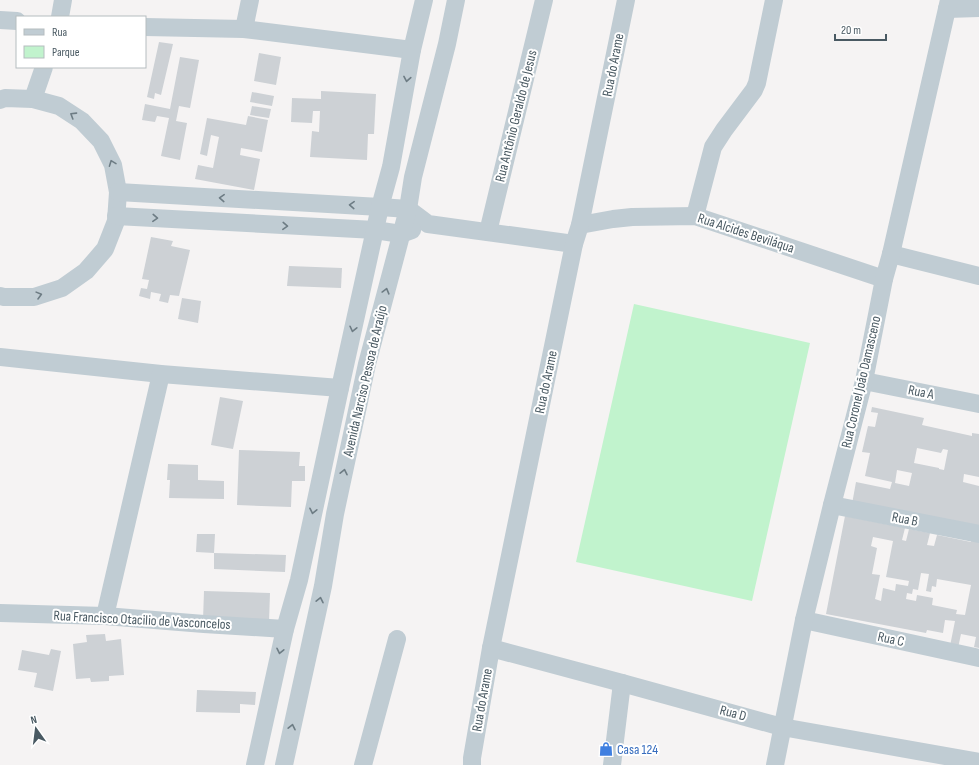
<svg xmlns="http://www.w3.org/2000/svg" width="979" height="765" font-family="'Sofia Sans Condensed',sans-serif">
<rect width="100%" height="100%" fill="#f5f3f3"/>
<!-- green -->
<polygon fill="#c1f3cd" points="634,304 810,343 752,601 576,562"/>
<!-- building -->
<g fill="#cdd1d5" fill-rule="evenodd">
<polygon points="159,42 173,44 161,95 155,93 154,99 147,97"/>
<polygon points="259,53 281,57 276,85 254,81"/>
<polygon points="180,57 199,60 190,108 179,106 176,121 187,123 180,160 161,156 169,118 157,116 155,122 142,120 145,104 170,109"/>
<polygon points="321,91 376,94 374,134 368,134 367,160 310,157 312,131 319,132 320,111 313,111 312,123 291,122 292,98 321,99"/>
<polygon points="252,92 274,96 272,106 250,102"/>
<polygon points="252,106 271,109 269,118 250,115"/>
<polygon points="248,116 268,120 262,152 241,148 240,155 260,159 254,190 195,179 198,165 213,168 219,137 211,135 207,156 200,154 207,118 246,125"/>
<polygon points="151,237 173,241 171,246 190,250 179,296 170,295 168,303 159,301 161,294 151,292 150,299 139,296 141,288 147,289 149,280 142,279"/>
<polygon points="289,266 342,268 341,288 287,286"/>
<polygon points="182,298 201,301 198,323 178,319"/>
<polygon points="220,397 243,401 233,449 211,445"/>
<path d="M 872,407 L 924,418 L 922,425 L 972,436 L 972,433 L 979,434 L 979,477 L 964,474 L 963,482 L 979,486 L 979,527 L 852,504 L 856,482 L 890,489 L 892,482 L 865,476 L 870,453 L 862,452 L 868,426 L 875,427 L 878,413 L 871,412 ZM 917,448 L 941,453 L 943,449 L 948,450 L 944,470 L 939,469 L 939,468 L 914,463 ZM 897,470 L 912,473 L 909,486 L 895,483 Z"/>
<polygon points="239,450 300,452 299,466 305,466 305,481 292,481 291,507 237,505"/>
<polygon points="168,464 198,465 198,480 224,481 224,499 169,498 170,480 167,480"/>
<path d="M 845,516 L 905,528 L 902,540 L 906,541 L 909,529 L 930,533 L 927,545 L 934,546 L 937,535 L 971,542 L 972,537 L 979,538 L 979,648 L 974,647 L 976,637 L 961,634 L 958,648 L 950,646 L 955,621 L 945,620 L 943,633 L 927,630 L 926,633 L 826,614 ZM 873,537 L 893,541 L 886,577 L 909,581 L 908,586 L 896,584 L 895,591 L 883,588 L 881,601 L 875,599 L 880,575 L 872,574 L 877,548 L 871,546 ZM 921,573 L 929,574 L 926,591 L 931,592 L 932,586 L 936,587 L 937,579 L 971,585 L 965,615 L 956,614 L 957,610 L 932,605 L 933,598 L 917,595 L 916,601 L 906,599 L 907,593 L 912,594 L 913,589 L 918,590 Z"/>
<polygon points="197,534 215,534 214,553 286,555 285,572 214,569 214,553 196,552"/>
<polygon points="204,591 270,593 269,622 203,620"/>
<polygon points="105,634 106,641 121,639 124,675 109,676 109,681 91,682 90,678 76,679 73,644 87,642 86,635"/>
<polygon points="51,649 61,651 53,691 34,687 37,673 18,670 22,650 49,655"/>
<polygon points="197,690 256,692 255,705 240,704 240,713 196,712"/>
</g>
<g fill="none" stroke-linecap="round" stroke-linejoin="round">
<!-- street -->
<g stroke="#c0ccd3" stroke-width="18">
<polyline points="947,9 979,8"/>
<polyline points="60,17 63,0"/>
<polyline points="0,20 17,21"/>
<polyline points="145,27 244,29 412,50"/>
<polyline points="244,29 250,0"/>
<polyline points="33,99 44,67"/>
<polyline points="0,100 5,98 33,99 59,106 82,121 101,141 113,165 118,192 116,221 105,249 86,271 62,288 34,297 4,297 0,296"/>
<polyline points="118,192 380,207 408,209 428,224 574,244"/>
<polyline points="116,216 375,230 401,234 412,230"/>
<polyline points="695,216 713,147 724,130 754,90 757,83 774,0"/>
<polyline points="580,225 613,219 632,217 695,216 884,279"/>
<polyline points="488,232 544,0"/>
<polyline points="891,254 979,276"/>
<polyline points="0,357 161,374 340,388"/>
<polyline points="864,381 979,404"/>
<polyline points="832,505 979,534"/>
<polyline points="0,613 105,616 204,624 285,629"/>
<polyline points="105,616 161,374"/>
<polyline points="804,620 979,658"/>
<polyline points="491,648 622,683 782,727 979,762"/>
<polyline points="255,765 285,629 299,580 340,388 380,207 391,167 412,50 424,0"/>
<polyline points="284,765 323,586 335,514 367,364 408,209 413,177 447,44 456,0"/>
<polyline points="363,765 397,639"/>
<polyline points="472,765 472,758 491,648 574,244 580,225 626,0"/>
<polyline points="612,765 622,683"/>
<polyline points="775,765 804,620 832,505 864,381 884,279 891,254 949,0"/>
</g>
</g>
<!-- one-way arrows -->
<defs><path id="oneway-chevron" d="M-2-3.5L2.5 0L-2 3.5" fill="none" stroke-width="1.6" stroke-linecap="round" stroke-linejoin="round"/></defs>
<g stroke="#6d7c84">
<use href="#oneway-chevron" transform="translate(407 79) rotate(100)"/>
<use href="#oneway-chevron" transform="translate(73 115) rotate(-148)"/>
<use href="#oneway-chevron" transform="translate(112 163) rotate(-111)"/>
<use href="#oneway-chevron" transform="translate(222 198) rotate(-177)"/>
<use href="#oneway-chevron" transform="translate(352 205) rotate(-177)"/>
<use href="#oneway-chevron" transform="translate(155 218) rotate(3)"/>
<use href="#oneway-chevron" transform="translate(285 226) rotate(3)"/>
<use href="#oneway-chevron" transform="translate(386 291) rotate(-75)"/>
<use href="#oneway-chevron" transform="translate(39 295) rotate(-15)"/>
<use href="#oneway-chevron" transform="translate(353 329) rotate(103)"/>
<use href="#oneway-chevron" transform="translate(344 472) rotate(-78)"/>
<use href="#oneway-chevron" transform="translate(313 511) rotate(102)"/>
<use href="#oneway-chevron" transform="translate(320 600) rotate(-78)"/>
<use href="#oneway-chevron" transform="translate(280 651) rotate(102)"/>
<use href="#oneway-chevron" transform="translate(292 727) rotate(-78)"/>
</g>
<!-- icons -->
<defs>
<symbol id="shop-bare" viewBox="-9 -9 18 18"><path d="M-5-2.5h2.3a2.7 3.5 0 0 1 5.4 0H5L5.5 6h-11ZM-1.5-2.5h3a1.5 2.3 0 0 0-3 0Z" fill="#3f7fe0" stroke="#fff" stroke-width="2.5" paint-order="stroke"/></symbol>
</defs>
<g fill-rule="evenodd">
<use href="#shop-bare" x="596" y="739" width="20" height="20"/>
</g>
<g text-anchor="middle" dominant-baseline="central" stroke-width="4" stroke-linejoin="round" paint-order="stroke">
<!-- street labels -->
<g font-size="14" fill="#495962" stroke="#fff">
<text transform="translate(613 65) rotate(-79)">Rua do Arame</text>
<text transform="translate(516 116) rotate(-76)">Rua Antônio Geraldo de Jesus</text>
<text transform="translate(746 233) rotate(18)">Rua Alcides Beviláqua</text>
<text transform="translate(365 381) rotate(-77)">Avenida Narciso Pessoa de Araújo</text>
<text transform="translate(546 382) rotate(-78)">Rua do Arame</text>
<text transform="translate(861 382) rotate(-77)">Rua Coronel João Damasceno</text>
<text transform="translate(921 392) rotate(11)">Rua A</text>
<text transform="translate(905 519) rotate(11)">Rua B</text>
<text transform="translate(142 620) rotate(3)">Rua Francisco Otacilio de Vasconcelos</text>
<text transform="translate(891 639) rotate(12)">Rua C</text>
<text transform="translate(482 700) rotate(-80)">Rua do Arame</text>
<text transform="translate(733 713) rotate(15)">Rua D</text>
</g>
<!-- shop labels -->
<g font-size="14" fill="#366cbe" stroke="#fff" text-anchor="start">
<text x="617" y="749">Casa 124</text>
</g>
</g>
<!-- legend -->
<rect x="16" y="16" width="130" height="52" fill="#ffffff" stroke="#b6bdc0"/>
<rect x="24" y="29" width="20" height="6" fill="#c0ccd3" stroke="#b6bdc0"/>
<text x="52" y="36" font-size="12" fill="#495962">Rua</text>
<rect x="24" y="46" width="20" height="12" fill="#c1f3cd" stroke="#b6bdc0"/>
<text x="52" y="56" font-size="12" fill="#495962">Parque</text>
<!-- north arrow -->
<g transform="translate(36 729) rotate(346)" stroke="#ffffff" stroke-width="3" paint-order="stroke">
<path d="M0-3L7 15L0 10L-7 15Z" fill="#495962"/>
<text y="-6" font-size="11" font-weight="bold" text-anchor="middle" fill="#495962">N</text>
</g>
<!-- scale -->
<path d="M835 34v6h51v-6" fill="none" stroke="#495962" stroke-width="2"/>
<text x="841" y="34" font-size="12" fill="#495962" stroke="#ffffff" stroke-width="3" paint-order="stroke">20 m</text>
</svg>
